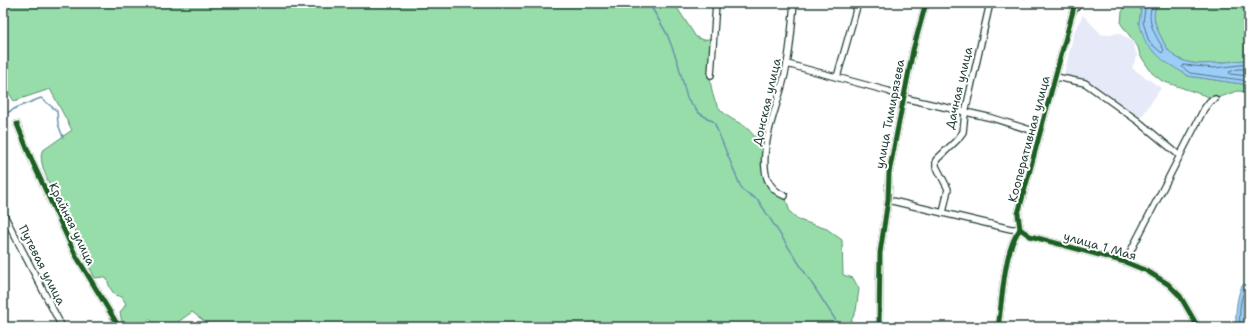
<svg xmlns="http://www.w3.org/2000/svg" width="1252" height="330" font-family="'Shantell Sans',sans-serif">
<rect width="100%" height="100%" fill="#fff"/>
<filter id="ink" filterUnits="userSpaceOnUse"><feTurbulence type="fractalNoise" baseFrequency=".025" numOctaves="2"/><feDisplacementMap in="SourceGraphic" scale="8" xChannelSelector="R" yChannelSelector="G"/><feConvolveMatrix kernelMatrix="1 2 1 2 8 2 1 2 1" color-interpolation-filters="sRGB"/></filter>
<g filter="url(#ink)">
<!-- built -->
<polygon fill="#e6eaf8" points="1083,15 1102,35 1119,33 1133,42 1137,56 1132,68 1161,88 1140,119 1107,93 1086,80 1064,75 1074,32"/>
<!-- green -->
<g fill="#97ddaa" stroke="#5b8d6f">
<path d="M 3,3 L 674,3 L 696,37 L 703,40 L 713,38 C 711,61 704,97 725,114 C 737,124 744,122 754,136 L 768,138 L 765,168 L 768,183 L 785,196 L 790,212 L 799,220 L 827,229 L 842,240 L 843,275 L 853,278 L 859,289 L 856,311 L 848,327 L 212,327 L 192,312 L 171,327 L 156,327 L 150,319 C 140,326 133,326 122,322 L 120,313 L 126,304 L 122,297 L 115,295 L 110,288 L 107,279 L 103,277 L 95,278 C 91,269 85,260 81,250 C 79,244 79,238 76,232 C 67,214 36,170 42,151 L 72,130 L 50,89 L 14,101 L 3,84 Z"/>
<polygon points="1127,3 1142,3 1139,23 1188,76 1249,85 1249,92 1237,91 1215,99 1162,81 1152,73 1140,55 1138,47 1121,24 1122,12"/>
<path d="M 1157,3 L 1249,3 L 1249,60 C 1223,60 1189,73 1169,51 C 1165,47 1163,40 1160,35 C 1154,23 1152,15 1157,3 Z"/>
</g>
<!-- water -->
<g fill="#9ccdf9" stroke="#6a93aa">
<path d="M 1142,3 L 1157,3 C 1152,15 1154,23 1160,35 C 1163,40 1165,47 1169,51 C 1189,73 1223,60 1249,60 L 1249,85 L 1188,76 L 1164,61 L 1146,44 L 1139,23 Z"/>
<path d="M 1249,280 L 1249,327 L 1237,327 C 1234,318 1237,295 1242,286 C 1243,284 1247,282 1249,280 Z"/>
</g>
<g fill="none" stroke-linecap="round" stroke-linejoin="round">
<!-- shore -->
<g stroke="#517783" stroke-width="1">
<path d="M 1146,3 L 1143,22 L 1149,42 L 1162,53 L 1164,50 C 1155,34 1145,21 1153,3"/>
<polyline points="1249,64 1214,68 1184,65 1182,67 1190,73 1249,81"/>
<polyline points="1249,69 1238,69 1229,72 1230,74 1249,76"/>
<path d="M 1240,327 C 1239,315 1239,294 1249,285"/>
</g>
<!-- stream -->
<g stroke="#6a93aa" stroke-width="1.5">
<polyline points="649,3 667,34 678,63 687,98 699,113 714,122 742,190 758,200 840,327"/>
<polyline points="3,115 18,107 41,98 57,111 58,124 63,137"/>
</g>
<defs>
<g id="minor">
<polyline points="1073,11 1080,3"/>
<polyline points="787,64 888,91 904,98 992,118 1040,133"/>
<polyline points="711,75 716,3"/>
<polyline points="837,77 858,3"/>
<polyline points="1056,77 1085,83 1138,121 1180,156"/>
<polyline points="17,124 33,163 75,254 119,327"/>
<path d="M 785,196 C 773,191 766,182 765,168 C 762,135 782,97 787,64 C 791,44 792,23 794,3"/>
<polyline points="888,200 1011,229 1020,229"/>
<polyline points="3,213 62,327"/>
<polyline points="943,213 948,189 936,166 936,160 957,140 963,132 965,113 990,3"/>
<polyline points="1020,229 1030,236 1125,262 1147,271 1168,284 1180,296 1198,327"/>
<polyline points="1125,262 1204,109 1210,101 1215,99"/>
<polyline points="879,327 880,253 888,200 889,173 913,50 926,3"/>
<path d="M 998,327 C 1003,299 1003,251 1020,229 L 1018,214 L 1073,11 L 1074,3"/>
</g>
</defs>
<!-- minor casing -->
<use href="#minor" stroke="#1f3d34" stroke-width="8"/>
<!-- minor -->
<use href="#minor" stroke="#fff" stroke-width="5.5"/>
<defs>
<g id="cycleway">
<polyline points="17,124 33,163 75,254 119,327"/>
<polyline points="1020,229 1030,236 1125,262 1147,271 1168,284 1180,296 1198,327"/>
<polyline points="879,327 880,253 888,200 889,173 913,50 926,3"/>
<path d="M 998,327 C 1003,299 1003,251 1020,229 L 1018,214 L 1073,11 L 1074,3"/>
</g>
</defs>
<!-- cycleway casing -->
<use href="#cycleway" stroke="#fff" stroke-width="8"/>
<!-- cycleway -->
<use href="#cycleway" stroke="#1b5e20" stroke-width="5"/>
</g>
</g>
<g text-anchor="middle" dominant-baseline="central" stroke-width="4" stroke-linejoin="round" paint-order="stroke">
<!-- street labels -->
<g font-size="12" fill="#1f3d34" stroke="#fff">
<text transform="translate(959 88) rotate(-77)">Дачная улица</text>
<text transform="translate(767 102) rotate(-77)">Донская улица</text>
<text transform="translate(890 114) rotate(-79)">улица Тимирязева</text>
<text transform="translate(1029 139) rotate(-75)">Кооперативная улица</text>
<text transform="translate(72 224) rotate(64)">Крайняя улица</text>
<text transform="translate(1100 246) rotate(16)">улица 1 Мая</text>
<text transform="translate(42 265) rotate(63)">Путевая улица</text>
</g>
</g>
<!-- margin -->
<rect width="1252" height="330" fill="none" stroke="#fff" stroke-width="16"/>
<rect x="8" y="8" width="1236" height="314" fill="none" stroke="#1f3d34" stroke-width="1.5" filter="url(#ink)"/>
</svg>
